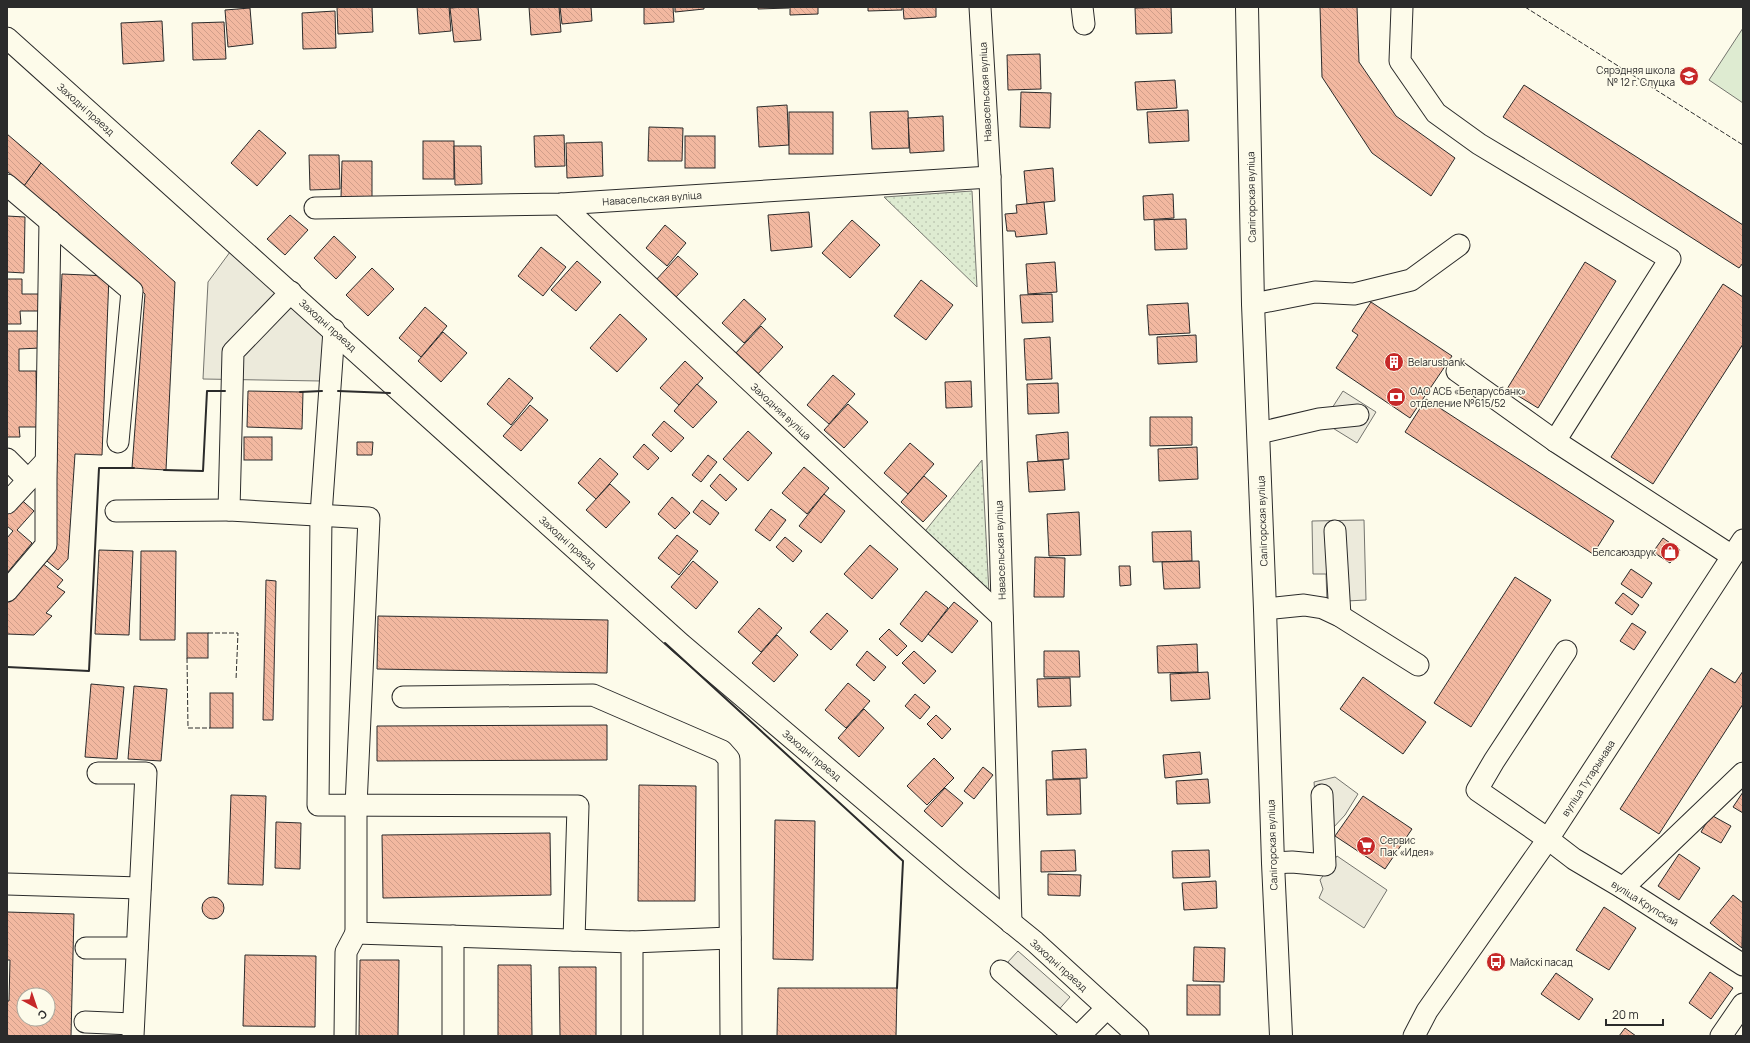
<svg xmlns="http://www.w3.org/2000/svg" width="1750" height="1043" font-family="Manrope,sans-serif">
<defs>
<pattern id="green-dots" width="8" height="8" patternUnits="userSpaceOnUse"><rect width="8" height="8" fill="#deebd1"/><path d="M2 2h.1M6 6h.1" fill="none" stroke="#bfcab4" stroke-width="1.8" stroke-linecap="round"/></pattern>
<pattern id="building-back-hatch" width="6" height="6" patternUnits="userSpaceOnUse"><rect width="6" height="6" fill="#f2b8a0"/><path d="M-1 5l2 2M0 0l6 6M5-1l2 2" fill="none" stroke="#d09e8a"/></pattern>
</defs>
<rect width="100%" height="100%" fill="#fdfbea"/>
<!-- green -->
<g fill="url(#green-dots)" stroke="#74746e">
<polygon points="972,191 977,287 884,197"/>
<polygon points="982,460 989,593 922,535"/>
</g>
<!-- pitch -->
<polygon fill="#deebd1" stroke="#74746e" points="1743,28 1743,103 1709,80"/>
<!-- parking -->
<g fill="#eceadb" stroke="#74746e">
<polygon points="230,252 326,338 321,381 203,379 208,282"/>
<polygon points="1343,391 1376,412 1357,443 1323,422"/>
<polygon points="1364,520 1366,600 1327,602 1326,574 1313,574 1312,521"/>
<polygon points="1335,777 1358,794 1345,815 1333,828 1318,830 1314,782"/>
<polygon points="1337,856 1387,890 1364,928 1319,898 1323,889 1320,880"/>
<polygon points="1018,951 1070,997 1048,1022 996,975"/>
</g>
<!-- building -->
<g fill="url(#building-back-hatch)" stroke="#2b2b2b" fill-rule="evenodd">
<polygon points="337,7 372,7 373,32 338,34"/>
<polygon points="417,7 449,7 451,31 419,34"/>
<polygon points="465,7 478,7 481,40 454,42 450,8"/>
<polygon points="529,7 559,7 561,32 531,35"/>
<polygon points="560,7 591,7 592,21 562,24"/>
<polygon points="644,7 673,7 674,22 644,24"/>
<polygon points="675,7 704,7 704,9 675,12"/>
<polygon points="758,7 789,7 789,8 758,9"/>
<polygon points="790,7 818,7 818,14 790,15"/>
<polygon points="868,7 902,7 902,10 868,11"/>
<polygon points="903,7 936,7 936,17 904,19"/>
<polygon points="1171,7 1172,33 1136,34 1135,8"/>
<polygon points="1320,7 1357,7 1359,62 1396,116 1455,158 1431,196 1372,153 1322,77"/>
<polygon points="250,8 253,44 228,47 225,10"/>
<polygon points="335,11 336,48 303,49 302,13"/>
<polygon points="162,21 164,61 123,64 121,23"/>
<polygon points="224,22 226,59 193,60 192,23"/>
<polygon points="1040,54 1041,89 1008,90 1007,55"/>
<polygon points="1175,80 1177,108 1137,110 1135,82"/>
<polygon points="1524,85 1743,225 1743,263 1739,268 1503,117"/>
<polygon points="1021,92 1051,93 1050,128 1020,127"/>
<polygon points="787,105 789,145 759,147 757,107"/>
<polygon points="1188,110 1189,141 1149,143 1147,112"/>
<polygon points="908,111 909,148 872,149 870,112"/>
<rect x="789" y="112" width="44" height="42"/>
<polygon points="943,116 944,151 910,153 908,118"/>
<polygon points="649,127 683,128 682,161 648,161"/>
<polygon points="259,130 286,153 257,186 231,163"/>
<polygon points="7,134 41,163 24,186 7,171"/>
<polygon points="564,135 565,166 535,167 534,136"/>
<rect x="685" y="136" width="30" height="32"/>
<rect x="423" y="141" width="31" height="38"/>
<polygon points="602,142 603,176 567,178 566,143"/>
<polygon points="454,146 481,146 482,184 455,185"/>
<polygon points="309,155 339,155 340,189 310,190"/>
<polygon points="342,161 372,161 372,199 341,198"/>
<polygon points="41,163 175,282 166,470 132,468 145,294 24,186"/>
<polygon points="1053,168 1055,201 1027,204 1024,171"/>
<polygon points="1173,194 1174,218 1144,220 1143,196"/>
<polygon points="1044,202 1047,234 1016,237 1015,231 1007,231 1005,214 1017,213 1016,205"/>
<polygon points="809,212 812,247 771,251 768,215"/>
<polygon points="290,215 308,230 285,255 267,239"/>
<polygon points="7,216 25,217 24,273 7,272"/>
<polygon points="1186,219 1187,249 1155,250 1154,220"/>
<polygon points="852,220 880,245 850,278 822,253"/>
<polygon points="665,225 686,243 667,266 646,248"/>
<polygon points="334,236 356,257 336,279 314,258"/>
<polygon points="541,247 566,267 543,296 518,276"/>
<polygon points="678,256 698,274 674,299 655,281"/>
<polygon points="577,261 601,282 576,311 551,290"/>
<polygon points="1055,262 1057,292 1028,294 1026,264"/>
<polygon points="1585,262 1616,281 1538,408 1507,389"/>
<polygon points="372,268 394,289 368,316 346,295"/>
<polygon points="62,274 109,276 102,455 75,454 68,559 58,570 42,557 50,544"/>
<polygon points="7,279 22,279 22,294 39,294 39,311 20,311 21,324 7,324"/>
<polygon points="921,280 953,305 926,340 894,316"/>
<polygon points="1723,284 1743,297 1743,344 1653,484 1611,457"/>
<polygon points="1052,294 1053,322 1022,323 1020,295"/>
<polygon points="744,299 766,319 744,343 722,323"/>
<polygon points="1371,302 1452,356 1410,418 1336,368 1358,335 1352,331"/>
<polygon points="1188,303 1190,333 1149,335 1147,305"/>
<polygon points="425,307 447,326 421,357 399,338"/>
<polygon points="620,314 647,339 617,372 590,348"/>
<polygon points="761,326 783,347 756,376 734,355"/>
<polygon points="7,331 40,331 40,348 19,349 19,371 36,371 37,427 19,427 20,437 7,437"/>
<polygon points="443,332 467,353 441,382 418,361"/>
<polygon points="1196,335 1197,362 1158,364 1157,337"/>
<polygon points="1050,337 1052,379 1026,380 1024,339"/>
<polygon points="685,361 703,378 679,405 660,388"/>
<polygon points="833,375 855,394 829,424 807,405"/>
<polygon points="509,378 533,398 511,425 487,404"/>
<polygon points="971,381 972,407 946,408 945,382"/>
<polygon points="1058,383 1059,413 1028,414 1027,384"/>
<polygon points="697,384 717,402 693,428 674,411"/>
<polygon points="248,391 303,392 302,429 247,427"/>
<polygon points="1426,399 1614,521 1593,554 1405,432"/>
<polygon points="848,404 868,422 844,448 824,430"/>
<polygon points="530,405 548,420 521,451 503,436"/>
<polygon points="1150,417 1192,417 1192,445 1150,446"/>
<polygon points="664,421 684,438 671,452 652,435"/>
<polygon points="748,431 772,453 748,481 723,459"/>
<polygon points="1068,432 1069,459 1038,461 1036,435"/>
<rect x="244" y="437" width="28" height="23"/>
<polygon points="357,442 373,442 372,455 357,455"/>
<polygon points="910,443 934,464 908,494 884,473"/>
<polygon points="644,444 659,458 648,470 633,457"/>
<polygon points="1197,447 1198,479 1159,481 1158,449"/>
<polygon points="708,455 717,462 701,482 692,475"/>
<polygon points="600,458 618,474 596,499 578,483"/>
<polygon points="1063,460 1065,490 1029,492 1027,462"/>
<polygon points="804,467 829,488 807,514 782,493"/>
<polygon points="720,474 737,489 726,501 710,486"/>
<polygon points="924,476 947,496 923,522 901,502"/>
<polygon points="610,484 630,502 606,528 586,510"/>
<polygon points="824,494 845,511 821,543 799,526"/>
<polygon points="17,496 34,511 17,530 32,543 7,573 7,538 13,531 7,526 7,507"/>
<polygon points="672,497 690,513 675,529 658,514"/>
<polygon points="702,500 719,513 710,525 693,512"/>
<polygon points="771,509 786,520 770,541 755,530"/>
<polygon points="1079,512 1081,555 1049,556 1047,514"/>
<polygon points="1191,531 1192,561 1153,562 1152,532"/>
<polygon points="677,535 698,551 679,575 658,558"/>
<polygon points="785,537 802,551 793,562 776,547"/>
<polygon points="1663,538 1680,550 1670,563 1653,552"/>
<polygon points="870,545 898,569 872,599 844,574"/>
<polygon points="99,550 133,551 129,635 95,634"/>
<polygon points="141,551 176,551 175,640 140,640"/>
<polygon points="1035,557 1065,558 1064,597 1034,597"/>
<polygon points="693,561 718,582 696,609 671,587"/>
<polygon points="1199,561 1200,588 1164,589 1162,562"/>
<polygon points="41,562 63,580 57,587 65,592 46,613 52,616 34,635 7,634 7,601"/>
<polygon points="1119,566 1130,566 1131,585 1120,586"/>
<polygon points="1631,569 1652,583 1642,598 1621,584"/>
<polygon points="1515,577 1551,600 1471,727 1434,703"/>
<polygon points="266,580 276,581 273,720 263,720"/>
<polygon points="926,591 948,608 922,642 900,624"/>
<polygon points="1623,593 1639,605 1632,615 1615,603"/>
<polygon points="954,602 978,621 952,653 928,634"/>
<polygon points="759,608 782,628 761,652 738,632"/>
<polygon points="827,613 848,631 831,650 810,632"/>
<polygon points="378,616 608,620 607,673 377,669"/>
<polygon points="1632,623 1646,632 1634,650 1620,641"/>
<polygon points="889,629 907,646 897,656 879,639"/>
<rect x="187" y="633" width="21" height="25"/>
<polygon points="777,635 798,655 774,682 752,663"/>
<polygon points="1197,644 1198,672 1158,673 1157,646"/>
<polygon points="867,651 886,667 874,681 856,665"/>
<polygon points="914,651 936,671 924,684 902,663"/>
<polygon points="1044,651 1079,651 1080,677 1044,677"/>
<polygon points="1711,668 1735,683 1743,671 1743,704 1659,834 1620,809"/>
<polygon points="1208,672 1210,699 1171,701 1170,674"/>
<polygon points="1363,677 1426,722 1403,754 1340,709"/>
<polygon points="1070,678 1071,706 1038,707 1037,679"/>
<polygon points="848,683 870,701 846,728 825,710"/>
<polygon points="91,684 124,687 117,759 85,757"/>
<polygon points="134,686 167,689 161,761 128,759"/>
<rect x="210" y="693" width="23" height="35"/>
<polygon points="915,694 930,707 920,719 905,706"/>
<polygon points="864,709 884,728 859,757 838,738"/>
<polygon points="936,715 951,729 942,739 927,724"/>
<polygon points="607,725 607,760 377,761 377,726"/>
<polygon points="1086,749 1087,778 1053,779 1052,751"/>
<polygon points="1200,752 1202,774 1165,778 1163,755"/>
<polygon points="934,758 954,778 927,805 907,786"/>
<polygon points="983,767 993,775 974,799 964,791"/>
<polygon points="1080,779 1081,814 1047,815 1046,780"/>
<polygon points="1208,779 1210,803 1177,804 1176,781"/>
<polygon points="639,785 696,786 695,901 638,901"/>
<polygon points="945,788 963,803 942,827 924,811"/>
<polygon points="1743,792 1743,813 1733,807"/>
<polygon points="231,795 266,796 263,885 228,884"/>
<polygon points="1363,796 1412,829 1385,869 1335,836"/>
<polygon points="1711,815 1731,826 1721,843 1701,832"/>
<polygon points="775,820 815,821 813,960 773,959"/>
<polygon points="276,822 301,823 300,869 275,868"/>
<polygon points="550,833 551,895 383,898 382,835"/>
<polygon points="1075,850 1076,871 1041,872 1041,851"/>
<polygon points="1209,850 1210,877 1173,878 1172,851"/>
<polygon points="1679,854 1700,868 1679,900 1658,886"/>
<polygon points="1048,874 1081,875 1080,896 1048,895"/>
<polygon points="1216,881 1217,908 1184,910 1182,883"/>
<polygon points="1733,895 1743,903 1742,948 1710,923"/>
<circle cx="213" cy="908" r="11"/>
<polygon points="1604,907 1636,928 1609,970 1576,950"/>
<path d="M 7,912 L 74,914 L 71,1036 L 7,1036 L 7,1001 L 9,1001 L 10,960 L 7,960 ZM 24,995 L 48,995 L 48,1019 L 24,1019 Z"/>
<polygon points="1194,947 1225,948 1224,982 1193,981"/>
<polygon points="245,955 316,956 315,1027 243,1026"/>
<polygon points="360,960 399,960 398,1036 359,1036"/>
<polygon points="498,965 531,965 532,1036 498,1036"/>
<polygon points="559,967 596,967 596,1036 560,1036"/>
<polygon points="1710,972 1733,988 1711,1019 1689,1003"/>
<polygon points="1556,973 1593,999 1579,1020 1541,994"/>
<rect x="1187" y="985" width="33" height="30"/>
<polygon points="778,988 897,988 896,1036 777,1036"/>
<polygon points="1625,1028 1636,1036 1619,1036"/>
</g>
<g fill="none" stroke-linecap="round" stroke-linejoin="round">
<defs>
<g id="minor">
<polyline points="980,7 990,177 1011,923"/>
<polyline points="1082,7 1084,24"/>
<polyline points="1402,7 1400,61 1436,113 1479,144 1670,259 1555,441"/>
<polyline points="7,38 681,644 953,875 1035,942 1138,1036"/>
<polyline points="7,185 132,291 118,442"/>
<polyline points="561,204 1002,617"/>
<polyline points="315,208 561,204 990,177"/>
<polyline points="291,292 233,352 229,510 369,518 356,806 356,933 632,942 632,1036"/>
<polyline points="1253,304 1315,292 1354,294 1411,280 1459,245"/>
<polyline points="334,330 321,515 318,805 578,806 574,940"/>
<polyline points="1457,371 1555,441 1732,556"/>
<polyline points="1259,433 1319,419 1358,415"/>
<polyline points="7,459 28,480"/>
<polyline points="7,503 46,461"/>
<polyline points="116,511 229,510"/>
<polyline points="1335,531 1340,616"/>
<polyline points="7,591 46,545 46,480 50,221"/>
<polyline points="1265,609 1304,605 1323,608 1340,616 1418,665"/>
<polyline points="1566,651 1494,761 1477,790 1548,839 1574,859 1623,888 1743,965"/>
<polyline points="403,697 593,695 722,751 729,759 731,1036"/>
<polyline points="98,773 146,773 133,1036"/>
<polyline points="1273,863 1292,862 1325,865 1322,795"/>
<polyline points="7,884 140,888"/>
<polyline points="1623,888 1743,773"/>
<polyline points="632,942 730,938"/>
<polyline points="86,948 137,948"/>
<polyline points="1001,971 1075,1036"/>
<polyline points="85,1022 133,1024"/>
<polyline points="345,1036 346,952 356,933"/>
<polyline points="453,1036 453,936"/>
<polyline points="1079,1036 1107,1008"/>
<polyline points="1414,1036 1427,1011 1548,839 1743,540"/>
<polyline points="1721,1036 1743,1004"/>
</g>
<polyline id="major" points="1247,7 1253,304 1265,609 1273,863 1281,1036"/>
</defs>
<!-- minor casing -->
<use href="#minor" stroke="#2b2b2b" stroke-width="23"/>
<!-- major casing -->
<use href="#major" stroke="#2b2b2b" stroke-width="24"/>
<!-- minor -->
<use href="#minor" stroke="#fdfbea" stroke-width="21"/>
<!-- major -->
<use href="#major" stroke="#fdfbea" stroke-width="22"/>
<!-- fence -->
<g stroke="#2b2b2b" stroke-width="1" stroke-dasharray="5 2" stroke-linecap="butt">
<polyline points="1525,7 1743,145"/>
<polyline points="208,633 238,633 236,680"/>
<polyline points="187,658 188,728 210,728"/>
</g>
<!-- wall -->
<g stroke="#2b2b2b" stroke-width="2">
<polyline points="338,391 390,393"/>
<polyline points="300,392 322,391"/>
<polyline points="164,470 203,471 207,391 225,391"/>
<polyline points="665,643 903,861 897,988"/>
<polyline points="7,667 89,671 99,468 134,468"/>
</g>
</g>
<!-- icons -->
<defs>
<symbol id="school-disc" viewBox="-11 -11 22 22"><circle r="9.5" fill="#c62828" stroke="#fdfbea"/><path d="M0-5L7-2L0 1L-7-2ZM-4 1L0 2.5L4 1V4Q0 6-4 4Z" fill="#fff"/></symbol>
<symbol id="building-disc" viewBox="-11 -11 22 22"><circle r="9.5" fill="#c62828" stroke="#fdfbea"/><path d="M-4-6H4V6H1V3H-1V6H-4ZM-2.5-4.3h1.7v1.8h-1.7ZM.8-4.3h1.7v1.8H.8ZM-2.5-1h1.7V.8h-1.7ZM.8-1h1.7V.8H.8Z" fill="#fff"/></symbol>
<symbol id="bank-disc" viewBox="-11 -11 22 22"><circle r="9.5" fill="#c62828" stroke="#fdfbea"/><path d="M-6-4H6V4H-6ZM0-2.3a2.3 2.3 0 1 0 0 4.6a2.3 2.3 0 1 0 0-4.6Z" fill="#fff"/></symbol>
<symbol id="shop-disc" viewBox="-11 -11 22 22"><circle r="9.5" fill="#c62828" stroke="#fdfbea"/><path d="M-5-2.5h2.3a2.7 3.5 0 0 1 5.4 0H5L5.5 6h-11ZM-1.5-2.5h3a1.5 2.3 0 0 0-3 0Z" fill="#fff"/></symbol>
<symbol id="supermarket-disc" viewBox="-11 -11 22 22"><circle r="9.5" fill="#c62828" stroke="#fdfbea"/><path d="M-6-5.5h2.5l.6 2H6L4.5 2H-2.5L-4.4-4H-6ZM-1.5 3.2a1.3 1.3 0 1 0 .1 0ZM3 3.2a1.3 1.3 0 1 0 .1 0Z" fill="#fff"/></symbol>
<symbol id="bus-disc" viewBox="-11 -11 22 22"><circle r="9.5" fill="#c62828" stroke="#fdfbea"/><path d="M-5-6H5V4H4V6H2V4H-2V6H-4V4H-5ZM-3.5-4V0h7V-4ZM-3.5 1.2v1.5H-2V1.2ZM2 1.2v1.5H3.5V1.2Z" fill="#fff"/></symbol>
</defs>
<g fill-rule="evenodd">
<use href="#school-disc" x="1678" y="65" width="22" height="22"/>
<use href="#building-disc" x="1383" y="351" width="22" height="22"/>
<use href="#bank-disc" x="1385" y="386" width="22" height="22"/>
<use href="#shop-disc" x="1659" y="541" width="22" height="22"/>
<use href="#supermarket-disc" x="1355" y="835" width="22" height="22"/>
<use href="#bus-disc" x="1485" y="951" width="22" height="22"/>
</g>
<g text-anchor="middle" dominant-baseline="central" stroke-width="3" stroke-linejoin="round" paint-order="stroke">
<!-- poi labels -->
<g font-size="10" fill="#2b2b2b" stroke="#fdfbea" text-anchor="start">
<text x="1675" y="70" text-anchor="end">Сярэдняя школа<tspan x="1675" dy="12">№ 12 г. Слуцка</tspan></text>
<text x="1408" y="362">Belarusbank</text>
<text x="1410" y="391">ОАО АСБ «Беларусбанк»<tspan x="1410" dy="12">отделение №615/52</tspan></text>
<text x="1656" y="552" text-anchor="end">Белсаюздрук</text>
<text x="1380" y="840">Сервис<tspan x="1380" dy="12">Пак «Идея»</tspan></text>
<text x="1510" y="962">Майскі пасад</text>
</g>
<!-- street labels -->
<g font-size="10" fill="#2b2b2b" stroke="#fdfbea">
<text transform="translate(985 92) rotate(-93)">Навасельская вуліца</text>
<text transform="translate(86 109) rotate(42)">Заходні праезд</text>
<text transform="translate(1251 197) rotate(-91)">Салігорская вуліца</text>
<text transform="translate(652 198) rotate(-4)">Навасельская вуліца</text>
<text transform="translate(328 325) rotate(42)">Заходні праезд</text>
<text transform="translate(781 411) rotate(43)">Заходняя вуліца</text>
<text transform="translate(1262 521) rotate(-92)">Салігорская вуліца</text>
<text transform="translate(568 542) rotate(42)">Заходні праезд</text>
<text transform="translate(1000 550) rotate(-92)">Навасельская вуліца</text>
<text transform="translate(812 755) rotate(40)">Заходні праезд</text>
<text transform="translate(1588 778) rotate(-57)">вуліца Тутарынава</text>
<text transform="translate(1272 845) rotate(-92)">Салігорская вуліца</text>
<text transform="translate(1645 903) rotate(32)">вуліца Крупскай</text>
<text transform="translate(1059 965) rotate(42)">Заходні праезд</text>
</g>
</g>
<!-- border -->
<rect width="1750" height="1043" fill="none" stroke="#2b2b2b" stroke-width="16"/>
<!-- north arrow -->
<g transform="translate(36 1007) rotate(140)"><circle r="19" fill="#fdfbea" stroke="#a9a89e"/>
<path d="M0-3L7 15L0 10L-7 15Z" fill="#c62828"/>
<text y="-6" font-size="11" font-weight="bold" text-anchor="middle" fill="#2b2b2b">С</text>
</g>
<!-- scale -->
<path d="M1606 1019v6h57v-6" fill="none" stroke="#2b2b2b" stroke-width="2"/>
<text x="1612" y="1019" font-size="12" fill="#2b2b2b" stroke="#fdfbea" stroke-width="3" paint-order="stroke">20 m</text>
</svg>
